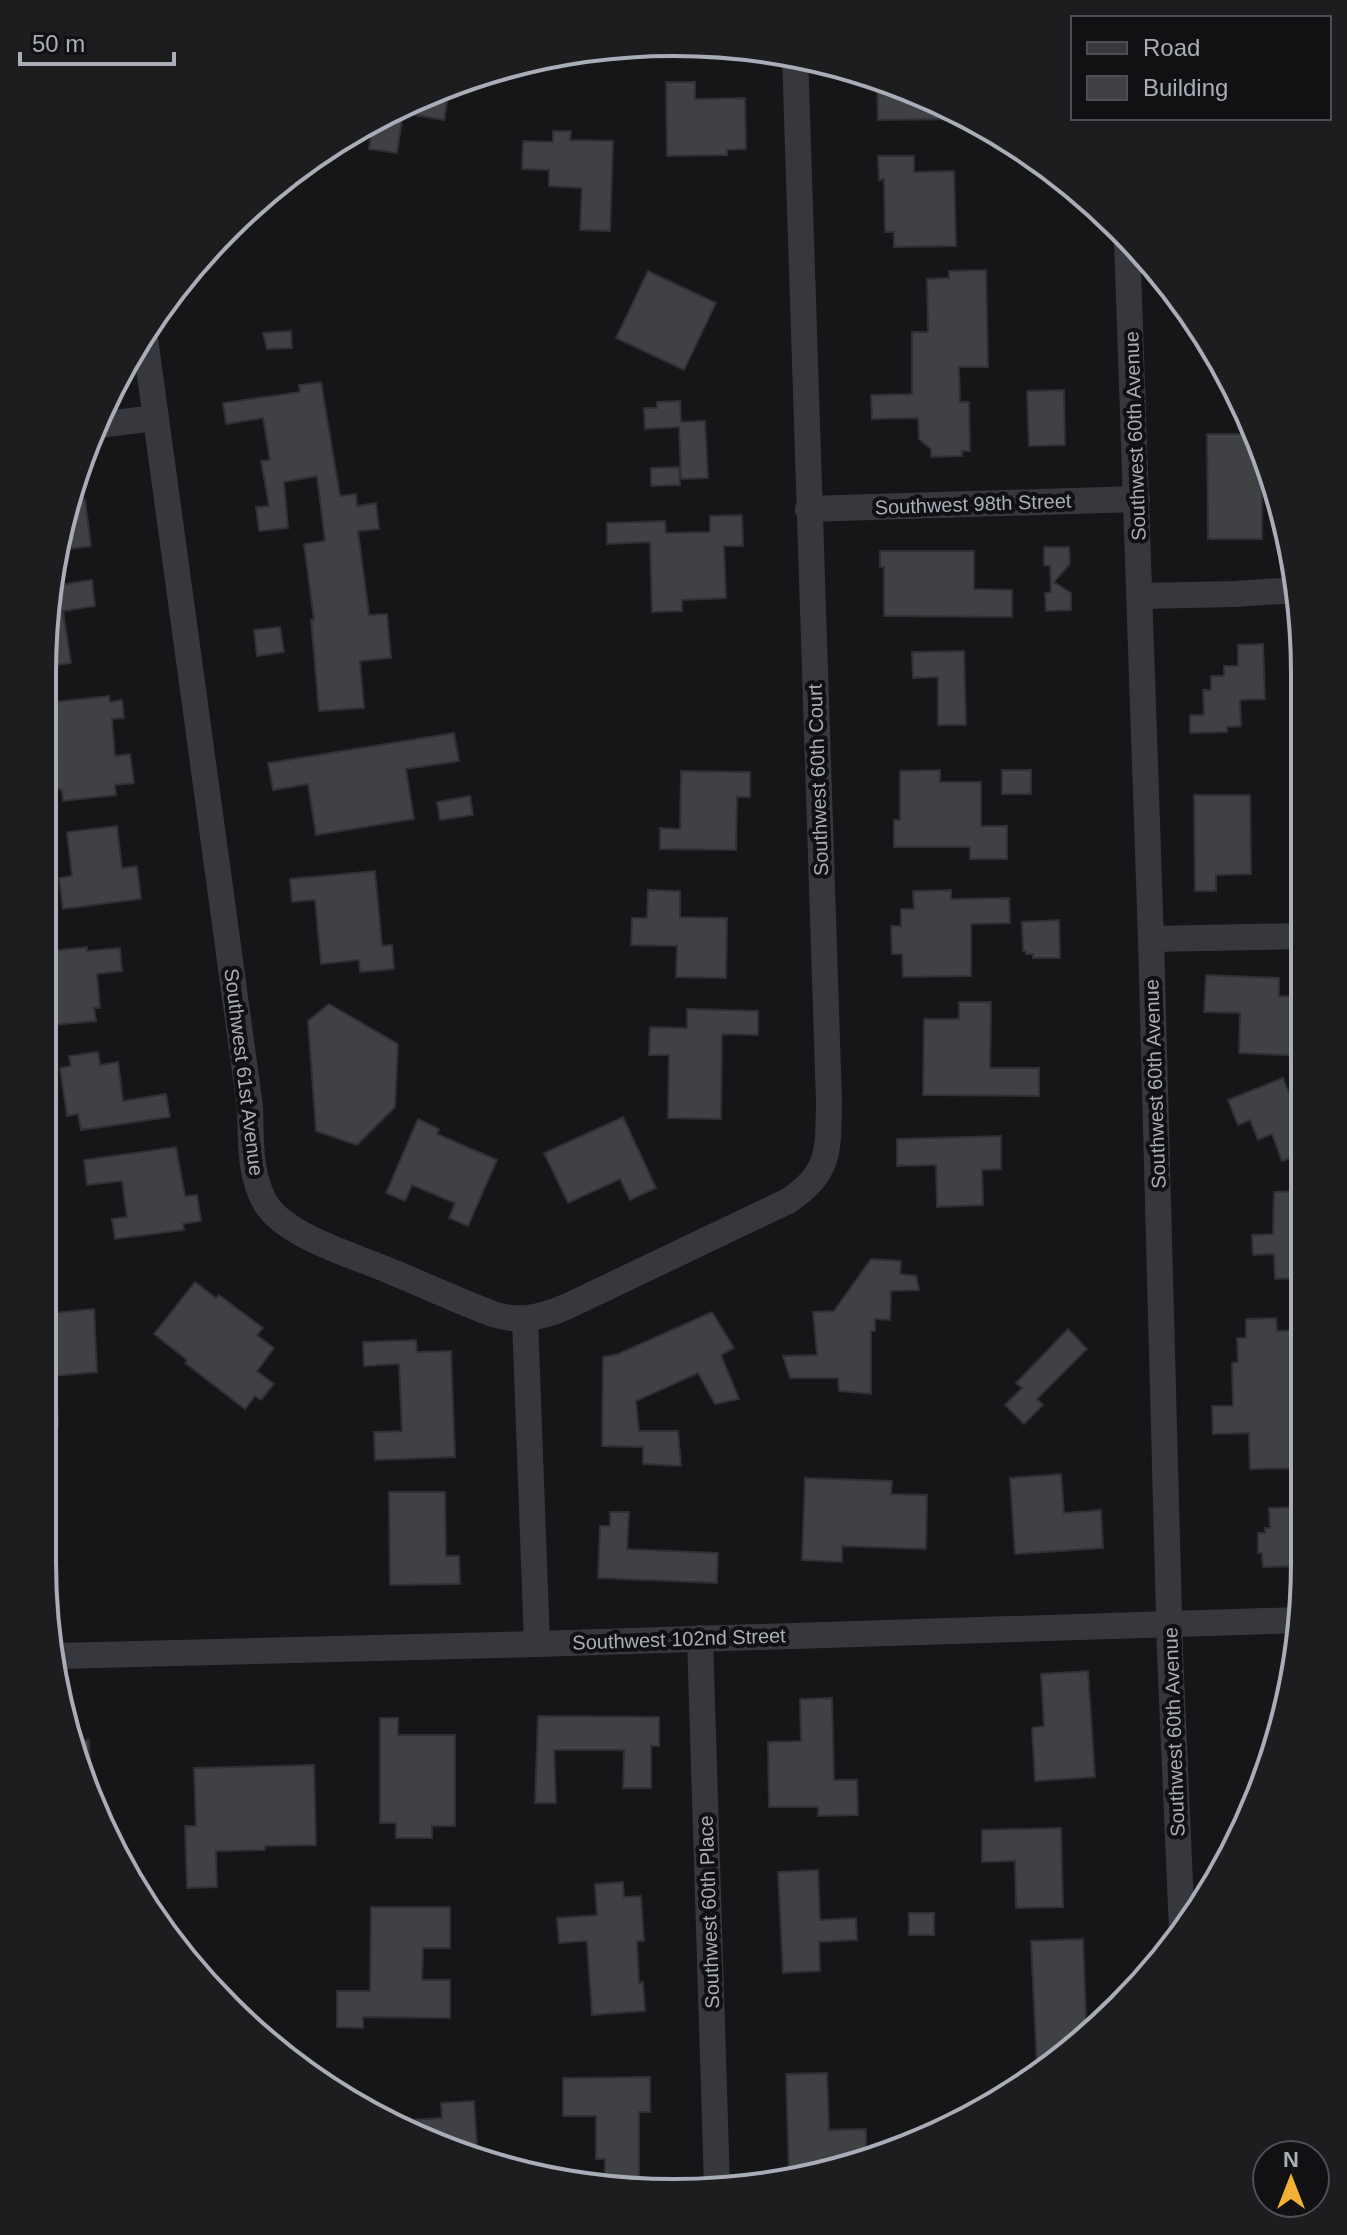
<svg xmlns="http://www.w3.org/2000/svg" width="1347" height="2235" font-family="Helvetica,sans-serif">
<rect width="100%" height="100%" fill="#161618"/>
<!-- building -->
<g fill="#404145" stroke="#303034" stroke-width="2">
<polygon points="666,82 695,82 695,99 745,98 746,149 727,150 727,155 667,156"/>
<polygon points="877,82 888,82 916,90 970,119 878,120"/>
<polygon points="450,85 444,120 403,113 397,153 369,149 373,122 432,90"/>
<polygon points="553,131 571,131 570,140 613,141 610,231 580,230 582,188 549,186 549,170 522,169 523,141 553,142"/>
<polygon points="878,156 914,156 914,172 954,171 956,246 894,247 894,232 885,232 884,179 879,180"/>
<polygon points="986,270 988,367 959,367 960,402 969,402 970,451 962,451 962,456 931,457 931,449 919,439 918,418 872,419 871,395 912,394 912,332 928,332 927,279 949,278 949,271"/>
<polygon points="648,271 716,303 684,370 616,338"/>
<polygon points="291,331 292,348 267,349 263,333"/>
<polygon points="321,382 340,496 356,494 357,506 376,503 379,529 358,531 369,615 387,614 391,658 360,661 364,708 319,711 311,620 314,620 304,544 325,541 317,476 284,482 288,528 259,531 256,507 269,506 261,461 270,460 263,418 226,424 223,403 300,392 299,385"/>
<polygon points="1064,390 1065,445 1029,446 1027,391"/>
<polygon points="680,401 681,422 705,421 708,478 681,479 679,427 645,429 644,408 657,408 657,402"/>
<polygon points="1207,434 1252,434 1266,467 1266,480 1262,480 1262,539 1208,539"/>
<polygon points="679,467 680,485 651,486 651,468"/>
<polygon points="85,499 91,546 71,549 67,514 69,501"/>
<polygon points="742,515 743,546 724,546 726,598 682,600 682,611 652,612 650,542 607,544 607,523 665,521 666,533 710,532 710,516"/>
<polygon points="1044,547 1069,547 1070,564 1054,582 1071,593 1071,610 1046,611 1045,593 1051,592 1050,566 1044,565"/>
<polygon points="880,551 974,551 974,589 1012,590 1012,617 884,616 884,567 880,567"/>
<polygon points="55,572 57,572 59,585 92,580 95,606 63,611 71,663 43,667 43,632"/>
<polygon points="280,627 284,652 257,656 254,630"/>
<polygon points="1263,644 1265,699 1240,700 1241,726 1227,727 1227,732 1190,733 1190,715 1204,715 1203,690 1211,690 1211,676 1224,676 1224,666 1238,666 1238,645"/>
<polygon points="964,651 966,725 938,725 938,677 913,678 912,652"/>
<polygon points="109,696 110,702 122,700 124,718 112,719 115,756 130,754 134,783 115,785 116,795 63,801 62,791 43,777 43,739 52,738 49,715 55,714 54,702"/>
<polygon points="454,733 459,761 406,769 414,819 316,835 308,784 273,790 268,763"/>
<polygon points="940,770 940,782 981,782 981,826 1007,826 1007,859 970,859 970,847 894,847 894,820 900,820 900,771"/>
<rect x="1002" y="770" width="29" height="24"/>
<polygon points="681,771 750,772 750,797 737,797 736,850 660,849 660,828 680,829"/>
<polygon points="1194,795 1250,795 1251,874 1216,875 1216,891 1195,891"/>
<polygon points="470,796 473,815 440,820 437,802"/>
<polygon points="117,826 122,868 137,866 141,899 63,909 59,878 72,876 67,832"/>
<polygon points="375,871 382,946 392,945 394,969 360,972 359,960 321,964 315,900 292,902 290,879"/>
<polygon points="648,890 680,891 680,917 727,918 726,978 676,977 677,946 631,945 632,918 647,918"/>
<polygon points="951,890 951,899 1009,898 1010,923 971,924 971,976 903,977 902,954 892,954 891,926 901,926 901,909 914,909 913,891"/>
<polygon points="1059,920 1060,958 1033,958 1033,954 1026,954 1026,951 1023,951 1022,922"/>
<polygon points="87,947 87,951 120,948 122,971 97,974 100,1008 94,1008 96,1021 54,1025 49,981 43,982 43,952"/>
<polygon points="1206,975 1279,978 1279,996 1298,997 1296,1035 1304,1035 1304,1056 1239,1053 1240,1013 1204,1012"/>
<polygon points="959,1002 991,1002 990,1068 1039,1068 1039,1096 923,1095 924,1019 959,1019"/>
<polygon points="329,1004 398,1044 395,1107 357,1145 316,1131 308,1021"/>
<polygon points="687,1009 758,1011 758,1035 722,1034 721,1119 668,1118 669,1055 649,1055 650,1027 687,1028"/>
<polygon points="98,1052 100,1065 118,1062 123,1101 166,1094 170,1117 81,1130 78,1114 67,1116 60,1068 71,1066 69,1056"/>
<polygon points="1283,1078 1297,1113 1300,1113 1304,1123 1304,1128 1298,1130 1304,1143 1304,1153 1282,1161 1272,1134 1258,1140 1250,1120 1238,1125 1228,1100"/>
<polygon points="623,1117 656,1188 630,1200 620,1179 568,1203 544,1153"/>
<polygon points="418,1119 439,1129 437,1134 497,1160 468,1226 449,1218 455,1203 412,1185 405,1201 386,1193"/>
<polygon points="1001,1136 1001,1169 982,1170 983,1205 937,1207 936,1165 897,1166 897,1139"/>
<polygon points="176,1147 185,1196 197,1195 201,1221 183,1224 184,1230 115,1239 112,1219 127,1217 122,1181 87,1185 84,1160"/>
<polygon points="1297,1191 1297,1208 1304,1208 1304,1278 1275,1279 1274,1254 1253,1255 1252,1235 1273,1234 1274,1192"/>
<polygon points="871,1259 901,1261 900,1274 916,1276 919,1290 891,1291 890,1320 875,1319 875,1331 871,1331 871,1394 839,1391 838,1378 790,1378 783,1356 817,1355 813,1312 834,1311"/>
<polygon points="195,1282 216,1298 219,1295 263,1328 257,1335 274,1348 257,1371 274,1384 261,1400 255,1396 245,1409 185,1363 187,1360 154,1334"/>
<polygon points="94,1309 97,1372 42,1377 42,1314"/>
<polygon points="712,1312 734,1348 721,1355 739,1399 715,1404 698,1373 636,1401 639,1431 678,1431 681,1466 643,1464 643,1447 602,1446 603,1357 618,1354"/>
<polygon points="1276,1318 1277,1331 1301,1330 1303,1366 1297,1366 1298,1382 1296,1382 1298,1443 1304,1443 1304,1468 1250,1469 1249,1433 1213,1434 1212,1406 1233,1406 1232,1363 1238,1362 1237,1338 1246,1338 1246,1319"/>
<polygon points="1068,1329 1087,1349 1037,1399 1043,1405 1024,1424 1005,1405 1022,1388 1016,1383"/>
<polygon points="416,1340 417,1352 451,1351 455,1457 375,1460 374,1432 402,1431 399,1364 364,1366 363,1342"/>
<polygon points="56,1379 58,1425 42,1426 42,1380"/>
<polygon points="1061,1474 1064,1513 1101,1510 1103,1548 1015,1554 1010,1478"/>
<polygon points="805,1478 892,1481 891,1494 927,1495 926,1549 842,1546 842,1562 802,1560"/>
<polygon points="389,1492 445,1492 446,1556 459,1556 460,1584 390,1585"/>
<polygon points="1304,1507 1304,1566 1263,1567 1262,1553 1258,1553 1258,1533 1265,1533 1265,1528 1270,1528 1269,1508"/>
<polygon points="610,1512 629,1512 627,1549 718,1553 717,1583 598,1578 600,1526 610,1526"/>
<polygon points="1088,1671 1095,1777 1035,1781 1032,1728 1044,1726 1041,1674"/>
<polygon points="832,1698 834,1780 857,1780 858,1815 818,1816 818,1807 769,1807 768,1742 801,1741 800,1699"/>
<polygon points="538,1716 659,1717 659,1746 651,1746 651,1788 623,1788 624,1750 554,1750 556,1803 535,1803"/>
<polygon points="380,1718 398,1718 398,1735 455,1735 455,1826 432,1826 432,1838 396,1838 396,1823 380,1823"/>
<polygon points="89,1740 91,1794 75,1764 72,1741"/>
<polygon points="314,1765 316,1845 265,1846 265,1850 216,1851 217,1887 187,1888 185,1826 196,1826 194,1768"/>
<polygon points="1061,1828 1063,1907 1016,1908 1015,1861 982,1862 982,1830"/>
<polygon points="818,1870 820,1920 856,1918 857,1940 819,1942 820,1971 783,1973 778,1872"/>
<polygon points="623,1882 624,1897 641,1896 644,1941 637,1941 639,1983 643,1982 645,2011 592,2015 587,1941 559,1943 557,1918 597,1915 595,1884"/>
<polygon points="371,1907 450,1907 450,1948 423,1948 422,1980 450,1980 450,2018 363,2017 363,2028 337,2027 337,1991 370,1991"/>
<rect x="909" y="1913" width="25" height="22"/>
<polygon points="1083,1939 1086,2019 1099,2018 1058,2063 1054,2065 1037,2066 1031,1941"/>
<polygon points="827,2073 829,2130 866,2129 866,2153 856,2154 856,2163 789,2174 786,2074"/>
<polygon points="650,2077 650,2112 639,2112 639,2187 605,2182 605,2159 596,2159 596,2116 563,2116 563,2078"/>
<polygon points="474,2101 478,2161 471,2160 393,2121 442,2118 441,2103"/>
</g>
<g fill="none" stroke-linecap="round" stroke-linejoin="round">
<!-- minor -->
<g stroke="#37383d" stroke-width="26">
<polyline points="1127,239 1151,939 1170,1653 1182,1930"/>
<path d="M 144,331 L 250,1107 C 251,1139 249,1176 266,1204 C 287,1237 355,1256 390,1271 C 424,1285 458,1301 493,1314 C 519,1323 543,1317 568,1306 L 788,1201 C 831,1173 828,1150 829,1102 L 795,54"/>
<polyline points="98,425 156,418"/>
<polyline points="808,509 1137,499"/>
<polyline points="1141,596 1234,594 1297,590"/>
<polyline points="1151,939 1304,936"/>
<polyline points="525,1319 537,1644"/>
<polyline points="700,1638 717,2186"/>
<polyline points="57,1656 537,1644 1300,1620"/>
</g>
</g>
<g text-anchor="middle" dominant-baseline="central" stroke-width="8" stroke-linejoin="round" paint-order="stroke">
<!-- street labels -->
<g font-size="20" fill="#a8adb8" stroke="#111113">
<text transform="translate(1135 436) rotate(-92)">Southwest 60th Avenue</text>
<text transform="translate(973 504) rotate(-2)">Southwest 98th Street</text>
<text transform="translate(818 780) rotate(-92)">Southwest 60th Court</text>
<text transform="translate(244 1072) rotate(83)">Southwest 61st Avenue</text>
<text transform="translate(1155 1084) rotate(-92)">Southwest 60th Avenue</text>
<text transform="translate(679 1639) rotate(-2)">Southwest 102nd Street</text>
<text transform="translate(1174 1732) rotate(-92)">Southwest 60th Avenue</text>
<text transform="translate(709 1912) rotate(-92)">Southwest 60th Place</text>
</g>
</g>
<!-- crop -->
<path d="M0 0H1347V2235H0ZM673 56H674A617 617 0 0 1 1291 673V1562A617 617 0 0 1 674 2179H673A617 617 0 0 1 56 1562V673A617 617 0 0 1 673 56Z" fill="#1d1d20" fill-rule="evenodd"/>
<path fill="none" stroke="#a8adb8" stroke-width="4" d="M673 56H674A617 617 0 0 1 1291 673V1562A617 617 0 0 1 674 2179H673A617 617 0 0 1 56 1562V673A617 617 0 0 1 673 56Z"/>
<!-- legend -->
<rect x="1071" y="16" width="260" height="104" fill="#111113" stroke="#4d4f55" stroke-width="2"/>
<rect x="1087" y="42" width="40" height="12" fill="#37383d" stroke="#4d4f55" stroke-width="2"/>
<text x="1143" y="56" font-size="24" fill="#a8adb8">Road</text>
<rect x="1087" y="76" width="40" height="24" fill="#404145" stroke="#4d4f55" stroke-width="2"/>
<text x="1143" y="96" font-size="24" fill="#a8adb8">Building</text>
<!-- north arrow -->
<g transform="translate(1291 2179)"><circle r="38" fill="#111113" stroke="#4d4f55" stroke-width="2"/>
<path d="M0-6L14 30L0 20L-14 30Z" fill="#f2b134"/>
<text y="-12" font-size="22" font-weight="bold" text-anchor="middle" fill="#a8adb8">N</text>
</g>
<!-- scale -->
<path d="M20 52v12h154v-12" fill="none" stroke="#a8adb8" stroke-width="4"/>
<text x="32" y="52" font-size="24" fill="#a8adb8" stroke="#111113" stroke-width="6" paint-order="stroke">50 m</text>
</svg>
